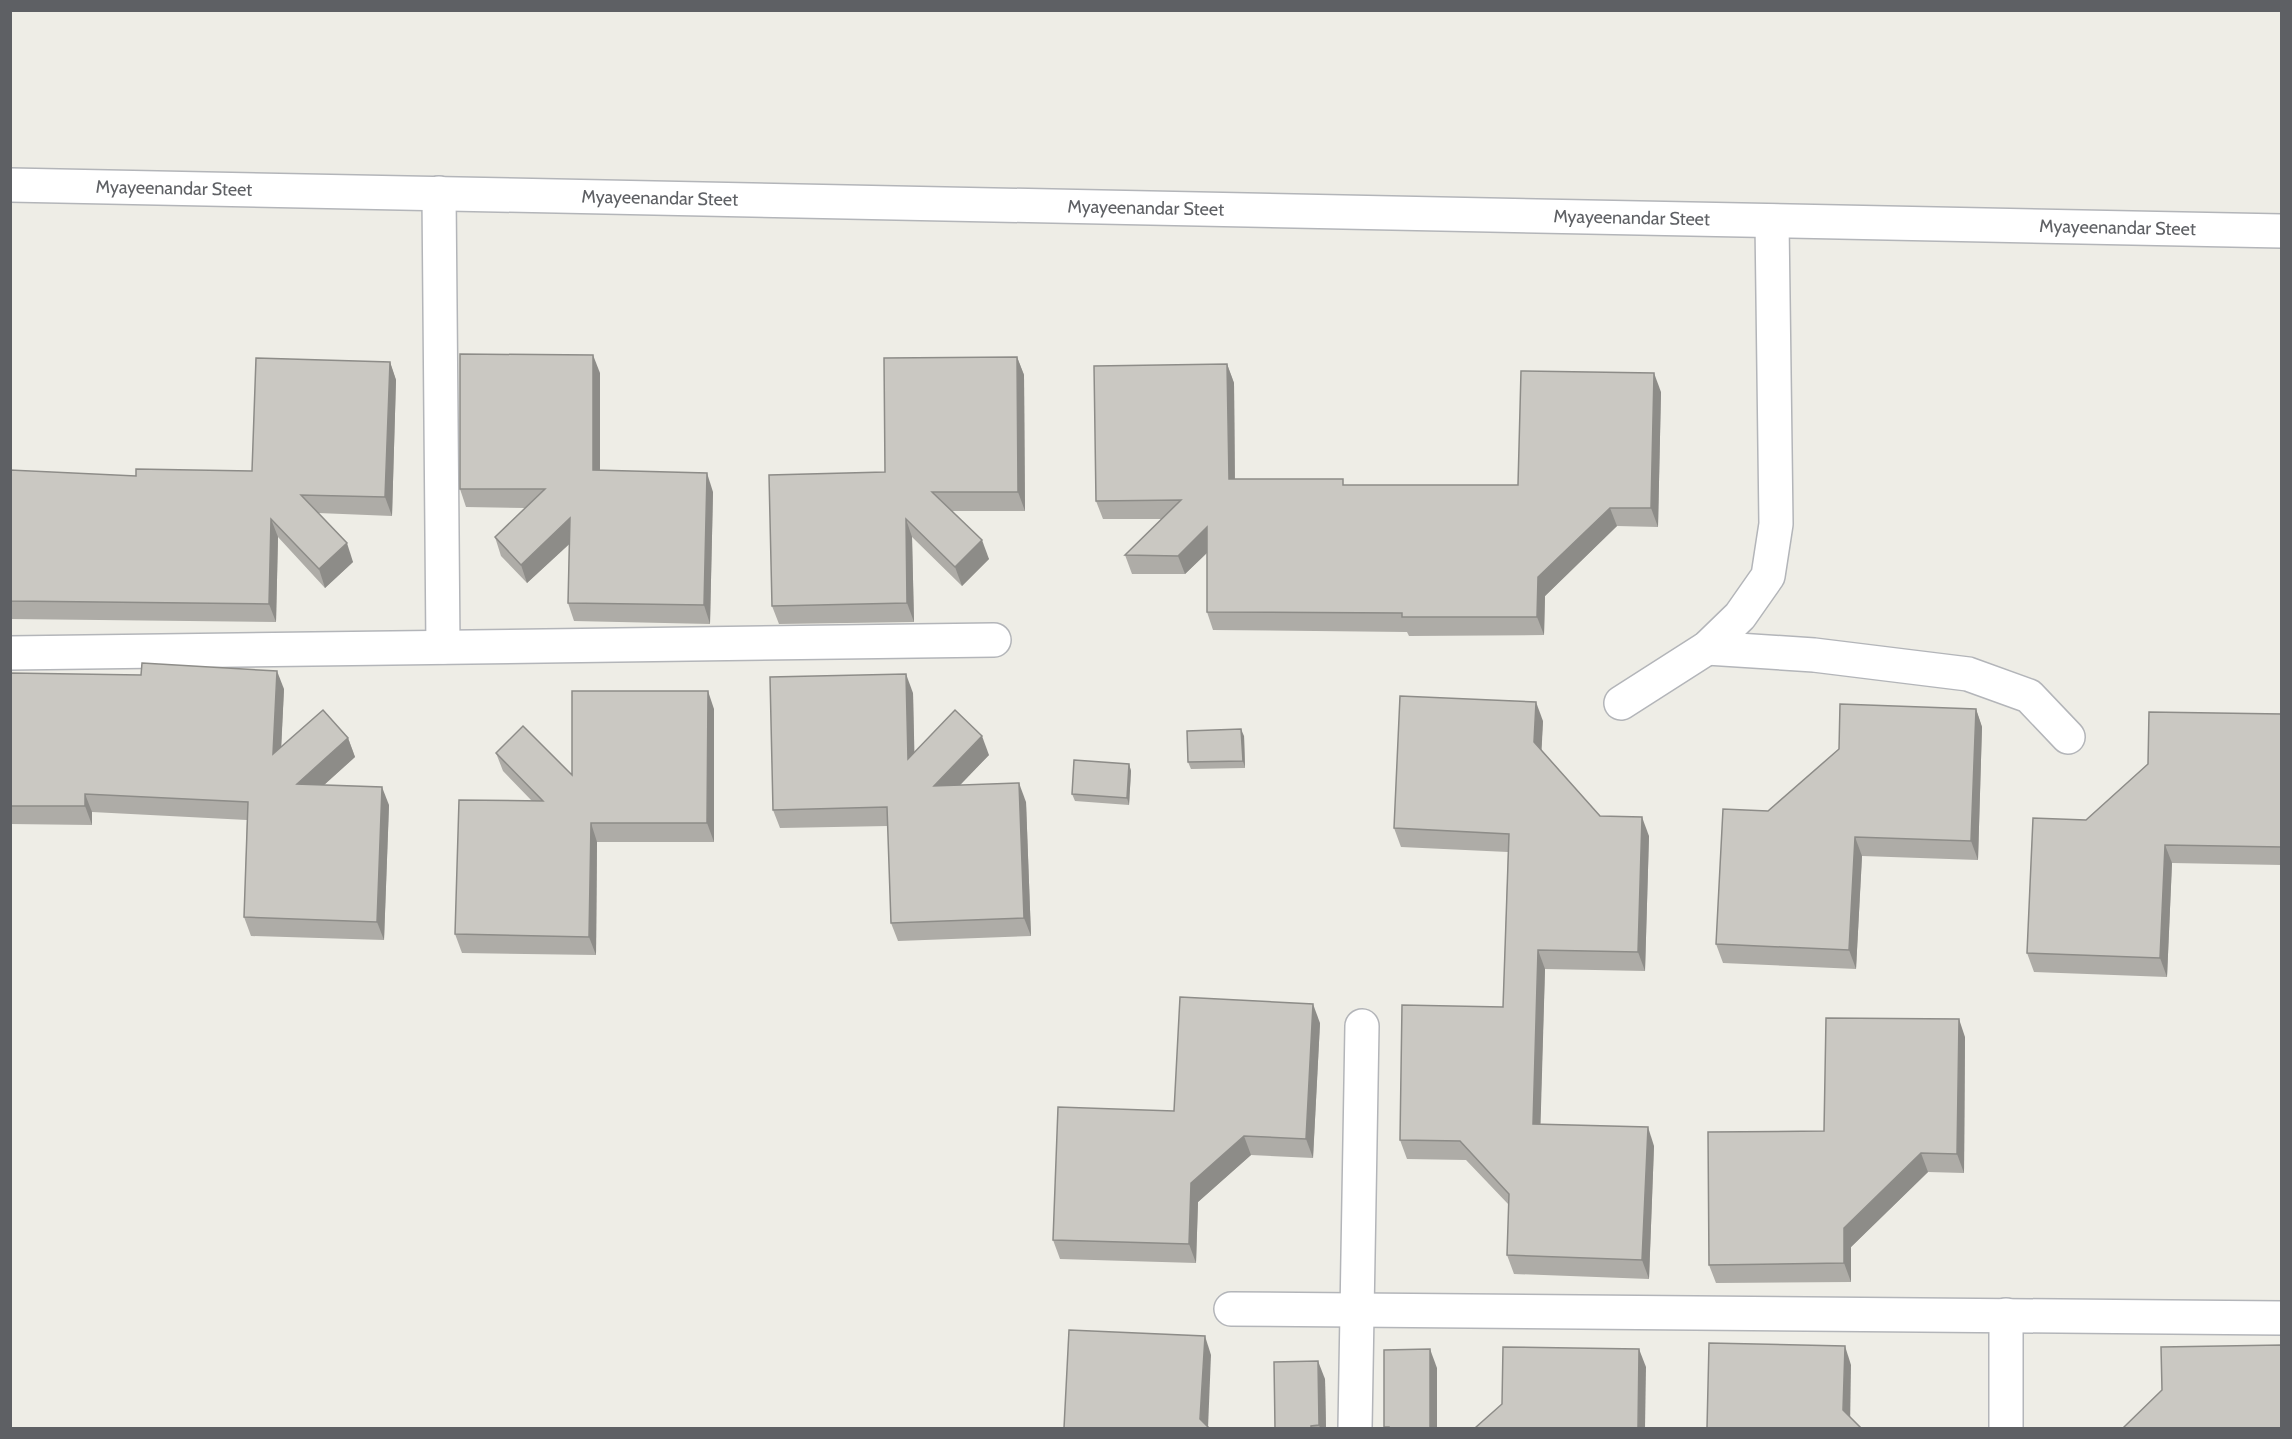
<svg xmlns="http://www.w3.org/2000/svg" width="2292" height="1439" font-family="Cabin,sans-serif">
<rect width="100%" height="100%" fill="#eeede6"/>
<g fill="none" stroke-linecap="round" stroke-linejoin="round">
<defs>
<g id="minor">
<path id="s1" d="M 10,185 L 2282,231"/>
<polyline points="439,193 443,647"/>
<polyline points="1707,648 1814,655 1968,674 2029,696 2068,737"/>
<polyline points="10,653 994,640"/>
<polyline points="1621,703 1707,648 1740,616 1768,576 1776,524 1772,221"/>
<polyline points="1231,1309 2282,1318"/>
<polyline points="1355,1428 1362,1026"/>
<polyline points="2006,1428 2006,1315"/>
</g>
</defs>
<!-- minor casing -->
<use href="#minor" stroke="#b3b5b9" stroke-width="36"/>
<!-- minor -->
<use href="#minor" stroke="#fff" stroke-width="33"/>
</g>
<!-- wall -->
<g fill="#aeaca7">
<polygon points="1017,357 1024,375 1025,511 951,511 989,559 962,586 912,537 914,622 779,624 772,606 885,472"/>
<polygon points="390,362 396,380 392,516 318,513 353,562 325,588 278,537 276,622 10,619 10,470 136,476 252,471"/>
<polygon points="1227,364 1234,383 1235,479 1345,485 1518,485 1661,392 1658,527 1617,526 1545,596 1544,635 1409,636 1407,632 1213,630 1207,612 1207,553 1185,574 1132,574 1125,555 1162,519 1103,519 1096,501"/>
<polygon points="600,373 600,470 713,492 710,624 574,621 568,603 569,544 527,583 501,556 495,537 525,508 466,507 460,489"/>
<polygon points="10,673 284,689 281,747 348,738 355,757 324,785 389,805 384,940 251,936 244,917 247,820 92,812 92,825 10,824"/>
<polygon points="913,693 914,752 989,755 959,785 1026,802 1031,936 898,941 891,923 888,826 780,828 773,810"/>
<polygon points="714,709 714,842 597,842 596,955 462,953 455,934 532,801 503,771 496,753 572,775"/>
<polygon points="1976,709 1982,727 1978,860 1862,856 1856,969 1723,963 1716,944"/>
<polygon points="2282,714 2282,865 2172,863 2167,977 2034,972 2027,953"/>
<polygon points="1543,721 1541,751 1600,816 1649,836 1645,971 1545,969 1540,1124 1654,1146 1649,1279 1514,1274 1507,1255 1509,1205 1466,1160 1407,1159 1400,1140 1503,1007 1508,852 1401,847 1394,828"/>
<polygon points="1244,736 1245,768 1191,769 1188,762"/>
<polygon points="1129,764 1131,771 1129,805 1075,801 1072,794"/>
<polygon points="1320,1023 1313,1158 1251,1155 1198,1202 1196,1263 1060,1259 1053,1240 1174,1111"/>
<polygon points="1965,1037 1964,1173 1928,1172 1851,1247 1851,1282 1716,1283 1709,1265 1824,1131"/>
<polygon points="1325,1379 1326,1428 1275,1428"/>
</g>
<!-- shaded-wall -->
<g fill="#8d8c88">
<polygon points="593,355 600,373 600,488 593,470"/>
<polygon points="1017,357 1024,375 1025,511 1018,492"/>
<polygon points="390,362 396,380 392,516 385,497"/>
<polygon points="1227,364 1234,383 1235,498 1229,479"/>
<polygon points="1654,373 1661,392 1658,527 1651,508"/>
<polygon points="707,473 713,492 710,624 704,605"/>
<polygon points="1610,508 1617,526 1545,596 1544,635 1537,617 1538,577"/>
<polygon points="570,518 577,537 527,583 521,565"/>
<polygon points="271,519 278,537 276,622 269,604"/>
<polygon points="906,519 912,537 914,622 907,603"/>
<polygon points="1207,527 1214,546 1185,574 1178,556"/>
<polygon points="982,540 989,559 962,586 955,567"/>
<polygon points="347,543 353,562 325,588 319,569"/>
<polygon points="277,671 284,689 280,773 273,754"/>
<polygon points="906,674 913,693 915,777 908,759"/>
<polygon points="708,691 714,709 714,842 707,823"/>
<polygon points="1536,702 1543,721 1541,761 1534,742"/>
<polygon points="1976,709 1982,727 1978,860 1971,841"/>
<polygon points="1241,729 1244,736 1245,768 1243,761"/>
<polygon points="982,736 989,755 941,805 934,786"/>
<polygon points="348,738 355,757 304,803 297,784"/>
<polygon points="1129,764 1131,771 1129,805 1127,798"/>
<polygon points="1019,783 1026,802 1031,936 1024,918"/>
<polygon points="382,787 389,805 384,940 377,922"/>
<polygon points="85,794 92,812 92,825 85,806"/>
<polygon points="1642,817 1649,836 1645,971 1638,952"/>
<polygon points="591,823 597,842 596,955 589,937"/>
<polygon points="1855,837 1862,856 1856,969 1849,950"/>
<polygon points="2165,845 2172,863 2167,977 2160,958"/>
<polygon points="1538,950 1545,969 1540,1143 1533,1124"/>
<polygon points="1313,1004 1320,1023 1313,1158 1306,1139"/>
<polygon points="1959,1019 1965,1037 1964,1173 1957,1154"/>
<polygon points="1648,1127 1654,1146 1649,1279 1642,1260"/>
<polygon points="1244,1136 1251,1155 1198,1202 1196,1263 1189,1244 1191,1183"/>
<polygon points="1921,1153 1928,1172 1851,1247 1851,1282 1844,1263 1844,1228"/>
<polygon points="1205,1336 1211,1355 1208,1428 1200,1419"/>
<polygon points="1845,1346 1851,1365 1850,1428 1843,1410"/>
<polygon points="1430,1349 1437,1368 1437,1428 1430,1428"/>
<polygon points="1639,1349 1646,1367 1645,1428 1638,1428"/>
<polygon points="1318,1361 1325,1379 1326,1428 1320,1428 1319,1425"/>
</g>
<!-- building -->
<g fill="#cac8c2" stroke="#8d8c88" stroke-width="1.5">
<polygon points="460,354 593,355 593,470 707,473 704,605 568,603 570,518 521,565 495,537 545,489 460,489"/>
<polygon points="1017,357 1018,492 932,492 982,540 955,567 906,519 907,603 772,606 769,475 885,472 884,358"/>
<polygon points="256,358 390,362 385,497 301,495 347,543 319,569 271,519 269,604 10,601 10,470 136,476 136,469 252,471"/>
<polygon points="1227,364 1229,479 1343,479 1343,485 1518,485 1521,371 1654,373 1651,508 1610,508 1538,577 1537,617 1402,617 1402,613 1207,612 1207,527 1178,556 1125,555 1181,500 1096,501 1094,366"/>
<polygon points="142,663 277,671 273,754 323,710 348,738 297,784 382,787 377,922 244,917 248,802 85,794 85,806 10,806 10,673 141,675"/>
<polygon points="906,674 908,759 955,710 982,736 934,786 1019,783 1024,918 891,923 887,807 773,810 770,677"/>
<polygon points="572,691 708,691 707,823 591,823 589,937 455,934 459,800 543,801 496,753 523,726 572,775"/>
<polygon points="1400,696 1536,702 1534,742 1600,816 1642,817 1638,952 1538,950 1533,1124 1648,1127 1642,1260 1507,1255 1509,1194 1460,1141 1400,1140 1402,1005 1503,1007 1509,834 1394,828"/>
<polygon points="1840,704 1976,709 1971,841 1855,837 1849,950 1716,944 1723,809 1768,811 1839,749"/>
<polygon points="2149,712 2282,714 2282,847 2165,845 2160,958 2027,953 2033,818 2086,820 2148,764"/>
<polygon points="1241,729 1243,761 1188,762 1187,731"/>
<polygon points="1074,760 1129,764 1127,798 1072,794"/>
<polygon points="1180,997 1313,1004 1306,1139 1244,1136 1191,1183 1189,1244 1053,1240 1058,1107 1174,1111"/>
<polygon points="1826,1018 1959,1019 1957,1154 1921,1153 1844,1228 1844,1263 1709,1265 1708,1132 1824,1131"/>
<polygon points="1069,1330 1205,1336 1200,1419 1209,1428 1064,1428"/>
<polygon points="1709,1343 1845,1346 1843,1410 1861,1428 1707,1428"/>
<polygon points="2282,1345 2282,1428 2123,1428 2162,1390 2161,1347"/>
<polygon points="1503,1347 1639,1349 1638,1428 1475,1428 1502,1404"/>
<polygon points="1430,1349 1430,1428 1389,1428 1389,1427 1384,1427 1384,1350"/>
<polygon points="1318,1361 1319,1425 1311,1426 1311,1428 1275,1428 1274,1362"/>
</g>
<g text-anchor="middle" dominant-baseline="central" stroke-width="5" stroke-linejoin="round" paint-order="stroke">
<!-- street labels -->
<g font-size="18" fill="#5e6064" stroke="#fff">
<text stroke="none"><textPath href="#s1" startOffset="164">Myayeenandar Steet</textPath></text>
<text stroke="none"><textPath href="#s1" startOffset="650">Myayeenandar Steet</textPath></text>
<text stroke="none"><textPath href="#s1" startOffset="1136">Myayeenandar Steet</textPath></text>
<text stroke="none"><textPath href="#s1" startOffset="1622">Myayeenandar Steet</textPath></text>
<text stroke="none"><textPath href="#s1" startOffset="2108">Myayeenandar Steet</textPath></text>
</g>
</g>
<!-- border -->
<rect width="2292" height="1439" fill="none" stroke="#5e6064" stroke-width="24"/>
</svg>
